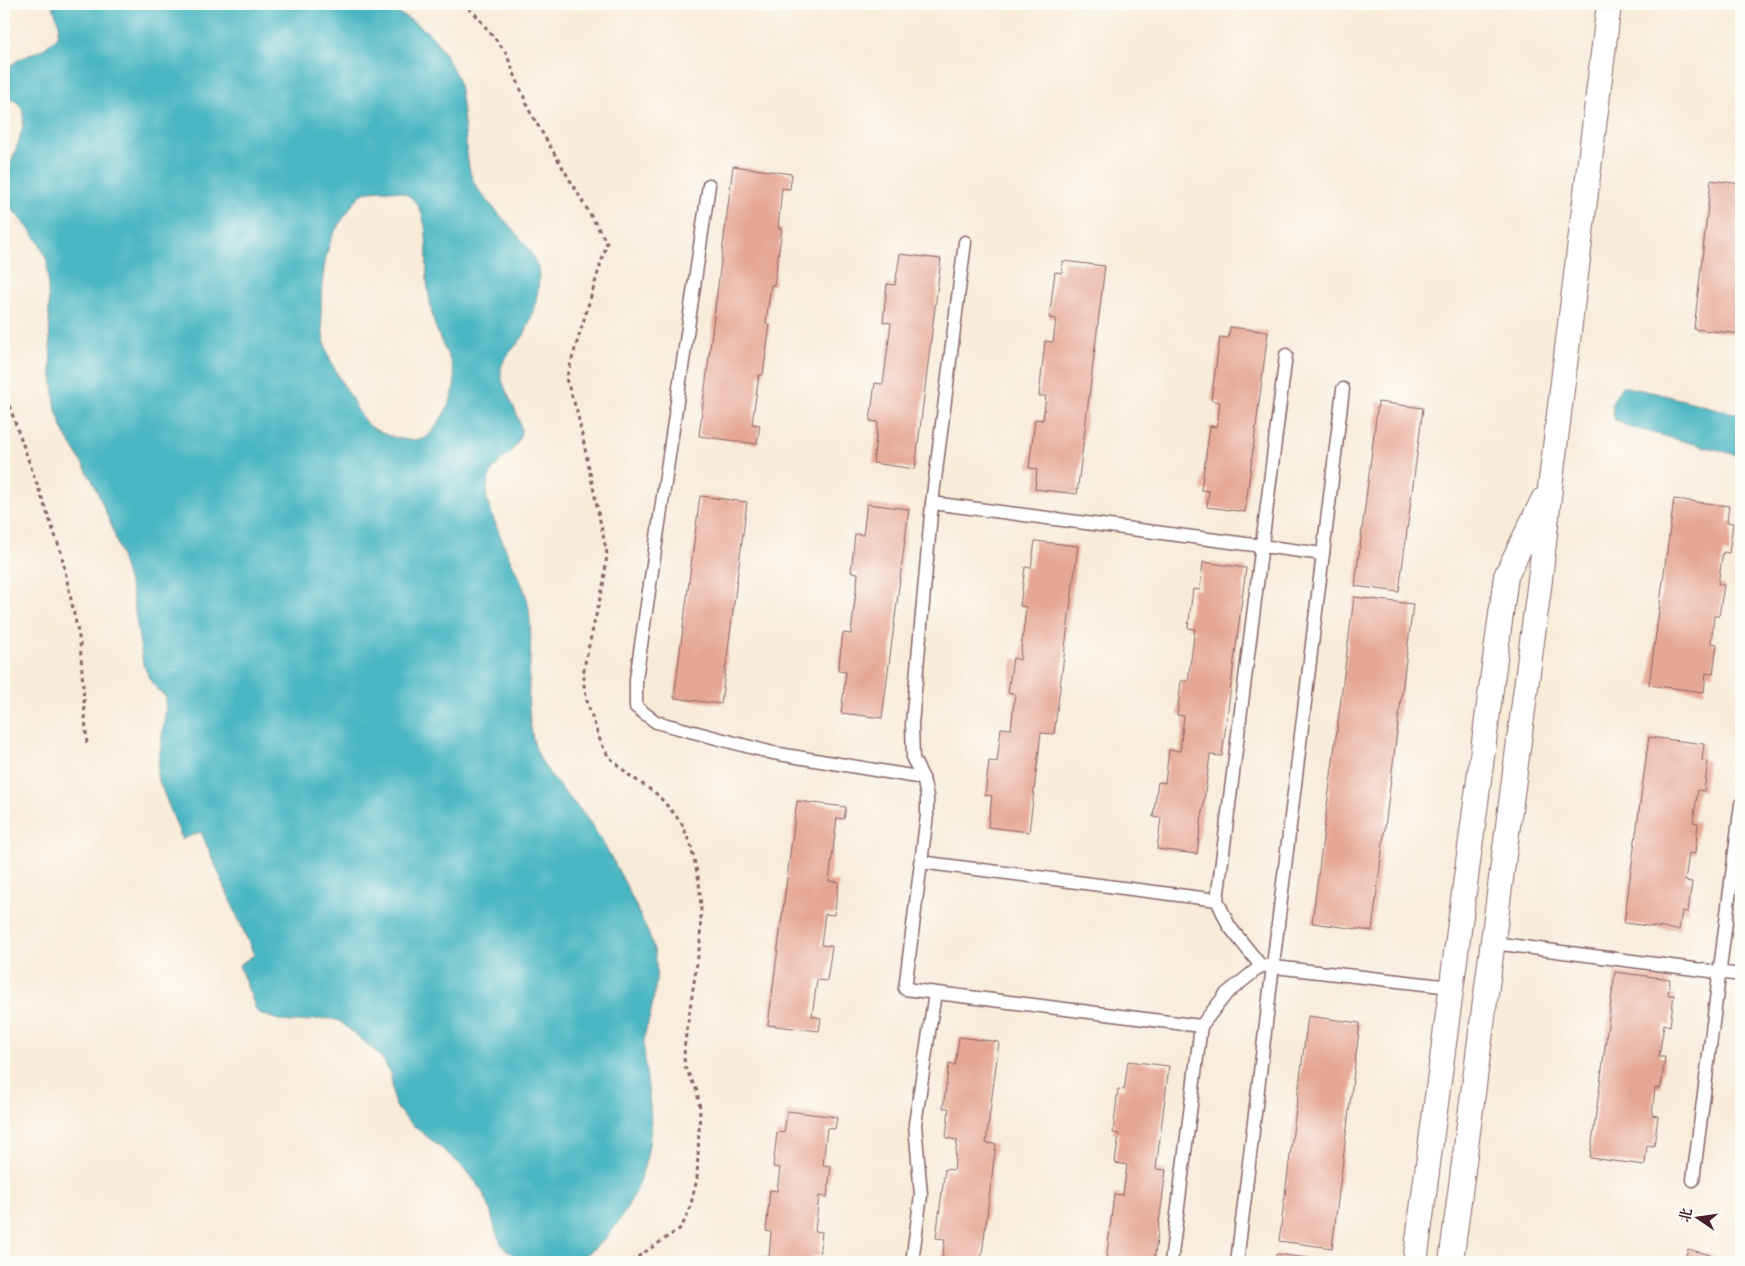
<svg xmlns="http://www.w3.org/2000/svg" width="1745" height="1266" font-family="Vollkorn,'Noto Serif SC',serif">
<rect width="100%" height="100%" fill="#fdfcf7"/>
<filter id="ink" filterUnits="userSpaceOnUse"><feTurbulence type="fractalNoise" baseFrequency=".02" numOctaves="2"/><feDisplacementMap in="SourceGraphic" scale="10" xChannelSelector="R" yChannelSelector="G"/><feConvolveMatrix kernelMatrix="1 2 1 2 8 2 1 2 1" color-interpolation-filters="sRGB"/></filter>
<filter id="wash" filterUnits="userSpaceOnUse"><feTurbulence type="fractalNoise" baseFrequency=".0096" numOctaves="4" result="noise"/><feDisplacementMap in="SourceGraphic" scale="20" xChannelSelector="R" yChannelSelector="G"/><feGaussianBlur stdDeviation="1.12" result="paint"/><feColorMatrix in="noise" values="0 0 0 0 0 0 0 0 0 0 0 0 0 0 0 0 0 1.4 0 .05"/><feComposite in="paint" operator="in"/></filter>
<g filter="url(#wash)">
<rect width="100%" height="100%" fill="#f8ebd9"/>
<!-- water -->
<g fill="#48b6c1" stroke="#496a76" fill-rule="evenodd">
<path d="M 52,4 L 372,4 C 406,15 431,26 448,60 C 451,67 456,73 458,80 C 462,97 463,115 465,133 C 467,149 467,170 475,184 C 490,210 539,247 539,277 C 539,295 532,319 524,335 C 517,347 500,358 501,373 C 502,392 526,420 520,437 C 515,452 502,457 494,468 C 487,478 487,490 487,501 C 494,521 502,541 511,561 C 518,576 527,592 529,609 C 535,653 522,700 534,743 C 543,776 575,799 593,827 C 615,861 633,898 649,935 C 661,962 656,988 650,1016 C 648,1024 644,1033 644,1041 C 643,1047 645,1054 645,1061 C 647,1085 653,1113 650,1137 C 646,1180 615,1249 570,1261 C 554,1265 535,1261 519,1257 C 493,1250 496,1219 486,1199 C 473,1171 448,1154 425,1135 C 415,1127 404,1118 397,1108 C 391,1099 393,1087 391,1077 C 386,1056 364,1042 349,1029 C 346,1027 343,1023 339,1021 C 325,1015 308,1022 294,1022 C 282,1022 269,1017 257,1012 L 239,965 L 254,955 L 201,832 L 182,839 L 157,776 L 165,713 L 166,698 L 152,683 L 143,664 L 132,593 L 112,527 L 93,482 L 64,432 L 56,410 L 51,370 L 47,261 C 43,251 39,242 33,234 C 23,220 5,207 4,188 C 4,168 36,119 18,103 C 15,100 8,99 4,97 L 4,74 L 10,66 L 18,60 L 45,48 L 57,37 L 59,24 ZM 383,190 C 396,191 407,191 416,203 C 431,225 425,256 427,281 C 428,289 429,298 431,307 C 437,357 476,368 438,423 C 431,434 426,441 412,440 C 397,440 373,432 364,420 C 359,413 355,405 351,397 C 341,381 331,365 326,347 C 318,321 321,271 329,246 C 332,234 340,223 347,213 C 351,206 357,197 364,193 C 369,190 377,191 383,190 Z"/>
<polygon points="1622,386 1660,394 1741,415 1741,456 1629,427 1614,419 1612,403"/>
</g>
<g id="blocks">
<!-- building -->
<g fill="#e5a795">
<polygon points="733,166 792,174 790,189 782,188 778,228 782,229 774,285 771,285 766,323 770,324 763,375 759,375 752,424 760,425 757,444 699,436"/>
<polygon points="1711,180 1741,184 1741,334 1694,329"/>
<polygon points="900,254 941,259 915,469 873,463 878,422 870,421 875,383 883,384 891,323 883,322 887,284 895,285"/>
<polygon points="1063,261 1105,266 1077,494 1035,489 1037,469 1029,468 1035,419 1043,420 1046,396 1039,396 1045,341 1053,342 1056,319 1049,318 1055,272 1062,273"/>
<polygon points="1230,327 1268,332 1245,512 1207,507 1209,491 1201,490 1210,426 1217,427 1220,402 1211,400 1220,337 1228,338"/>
<polygon points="1378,402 1423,408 1399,592 1355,586"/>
<polygon points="700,496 747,502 721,704 674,698"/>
<polygon points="1674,499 1729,506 1727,522 1733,523 1729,553 1723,552 1718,584 1724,585 1719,616 1714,616 1711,643 1717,644 1713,674 1706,673 1704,692 1649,685"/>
<polygon points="867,504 909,509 882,718 841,713 846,672 838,671 843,633 851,634 858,573 851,572 855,534 863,535"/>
<polygon points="1035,541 1078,546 1054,734 1041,733 1029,832 988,827 992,796 985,795 989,761 997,762 1001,728 1011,729 1015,694 1008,693 1013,658 1020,660 1026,607 1020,606 1025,567 1031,568"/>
<polygon points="1203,562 1246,568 1222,756 1210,755 1197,854 1157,849 1161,818 1153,817 1158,782 1165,783 1169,750 1180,751 1184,716 1177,715 1181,681 1188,681 1195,629 1188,628 1193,589 1200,590"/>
<polygon points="1354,597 1413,604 1372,931 1312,923"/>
<polygon points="1649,737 1704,744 1702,760 1708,761 1704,791 1698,790 1693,822 1698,823 1695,854 1689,853 1685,881 1692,882 1688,912 1682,911 1679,930 1624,923"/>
<polygon points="797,801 846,807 844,819 837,818 829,881 839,882 834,915 825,914 821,945 832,946 827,981 817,980 812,1016 821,1018 819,1031 768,1025"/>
<polygon points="1615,972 1670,979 1668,995 1674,995 1670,1026 1664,1024 1659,1057 1665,1057 1661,1088 1655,1088 1652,1115 1658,1116 1654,1146 1647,1145 1645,1165 1590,1158"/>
<polygon points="1308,1016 1360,1023 1332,1248 1279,1241"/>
<polygon points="959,1037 999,1042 986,1143 996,1144 981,1262 934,1262 934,1258 942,1259 945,1239 936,1238 945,1169 954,1170 957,1140 946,1138 949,1108 943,1108 949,1064 955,1065"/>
<polygon points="1128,1061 1169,1066 1156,1169 1166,1170 1154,1262 1106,1262 1114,1194 1123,1195 1127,1165 1115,1163 1119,1134 1113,1133 1118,1089 1124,1090"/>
<polygon points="787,1111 837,1117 835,1129 827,1128 823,1165 831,1166 827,1197 819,1196 815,1231 822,1232 819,1256 812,1256 811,1262 761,1262 761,1256 769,1257 771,1232 766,1231 770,1190 777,1191 780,1168 773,1167 777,1132 784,1133"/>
<polygon points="1688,1249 1718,1257 1717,1262 1684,1262"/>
<polygon points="1276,1254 1324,1260 1323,1262 1275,1262"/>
</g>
</g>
</g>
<g filter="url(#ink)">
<use href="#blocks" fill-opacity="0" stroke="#876668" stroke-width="1"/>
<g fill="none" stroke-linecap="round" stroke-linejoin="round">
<defs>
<g id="lane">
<polyline points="709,185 636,679 636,707 656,722 773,753 923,778"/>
<polyline points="965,242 932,503 912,724 913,759 923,778 927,796 927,815 905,989 1201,1026"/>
<polyline points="932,503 1323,554"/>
<polyline points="920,862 1217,900"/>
<polyline points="1493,943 1741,975"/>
<polyline points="1266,966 1451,987"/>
<polyline points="1693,1180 1741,804"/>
<polyline points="912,1262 921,1195 915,1124 935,993"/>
<polyline points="1171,1262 1201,1026 1226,994 1261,966 1229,926 1217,900 1286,355"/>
<polyline points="1237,1262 1343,389"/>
</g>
<g id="street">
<polyline points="1415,1262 1506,576 1543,500"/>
<polyline points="1451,1262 1540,580 1550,488 1609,4"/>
</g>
</defs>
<!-- lane casing -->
<use href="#lane" stroke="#876668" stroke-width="15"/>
<!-- street casing -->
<use href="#street" stroke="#876668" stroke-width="26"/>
<!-- path -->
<g stroke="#876668" stroke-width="3" stroke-dasharray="4 4" stroke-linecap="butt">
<polyline points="462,4 475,14 505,51 530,112 607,243 566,379 577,411 607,554 604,581 584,667 584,685 588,705 601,743 609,757 629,775 658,795 681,822 691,846 699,881 701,908 700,943 685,1041 684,1058 685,1067 697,1091 700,1108 697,1179 689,1212 681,1228 630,1262"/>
<polyline points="4,391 61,552 80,642 87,745"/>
</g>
<!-- lane -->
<use href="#lane" stroke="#fff" stroke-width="12"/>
<!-- street -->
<use href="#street" stroke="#fff" stroke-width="24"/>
</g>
</g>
<!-- margin -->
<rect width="1745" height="1266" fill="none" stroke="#fdfcf7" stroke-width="20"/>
<!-- north arrow -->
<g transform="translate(1698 1218) rotate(283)" stroke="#fdfcf7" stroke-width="4" paint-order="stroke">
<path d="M0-4L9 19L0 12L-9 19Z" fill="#4a1f2b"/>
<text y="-8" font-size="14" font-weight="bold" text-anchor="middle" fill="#4a1f2b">北</text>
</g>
</svg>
